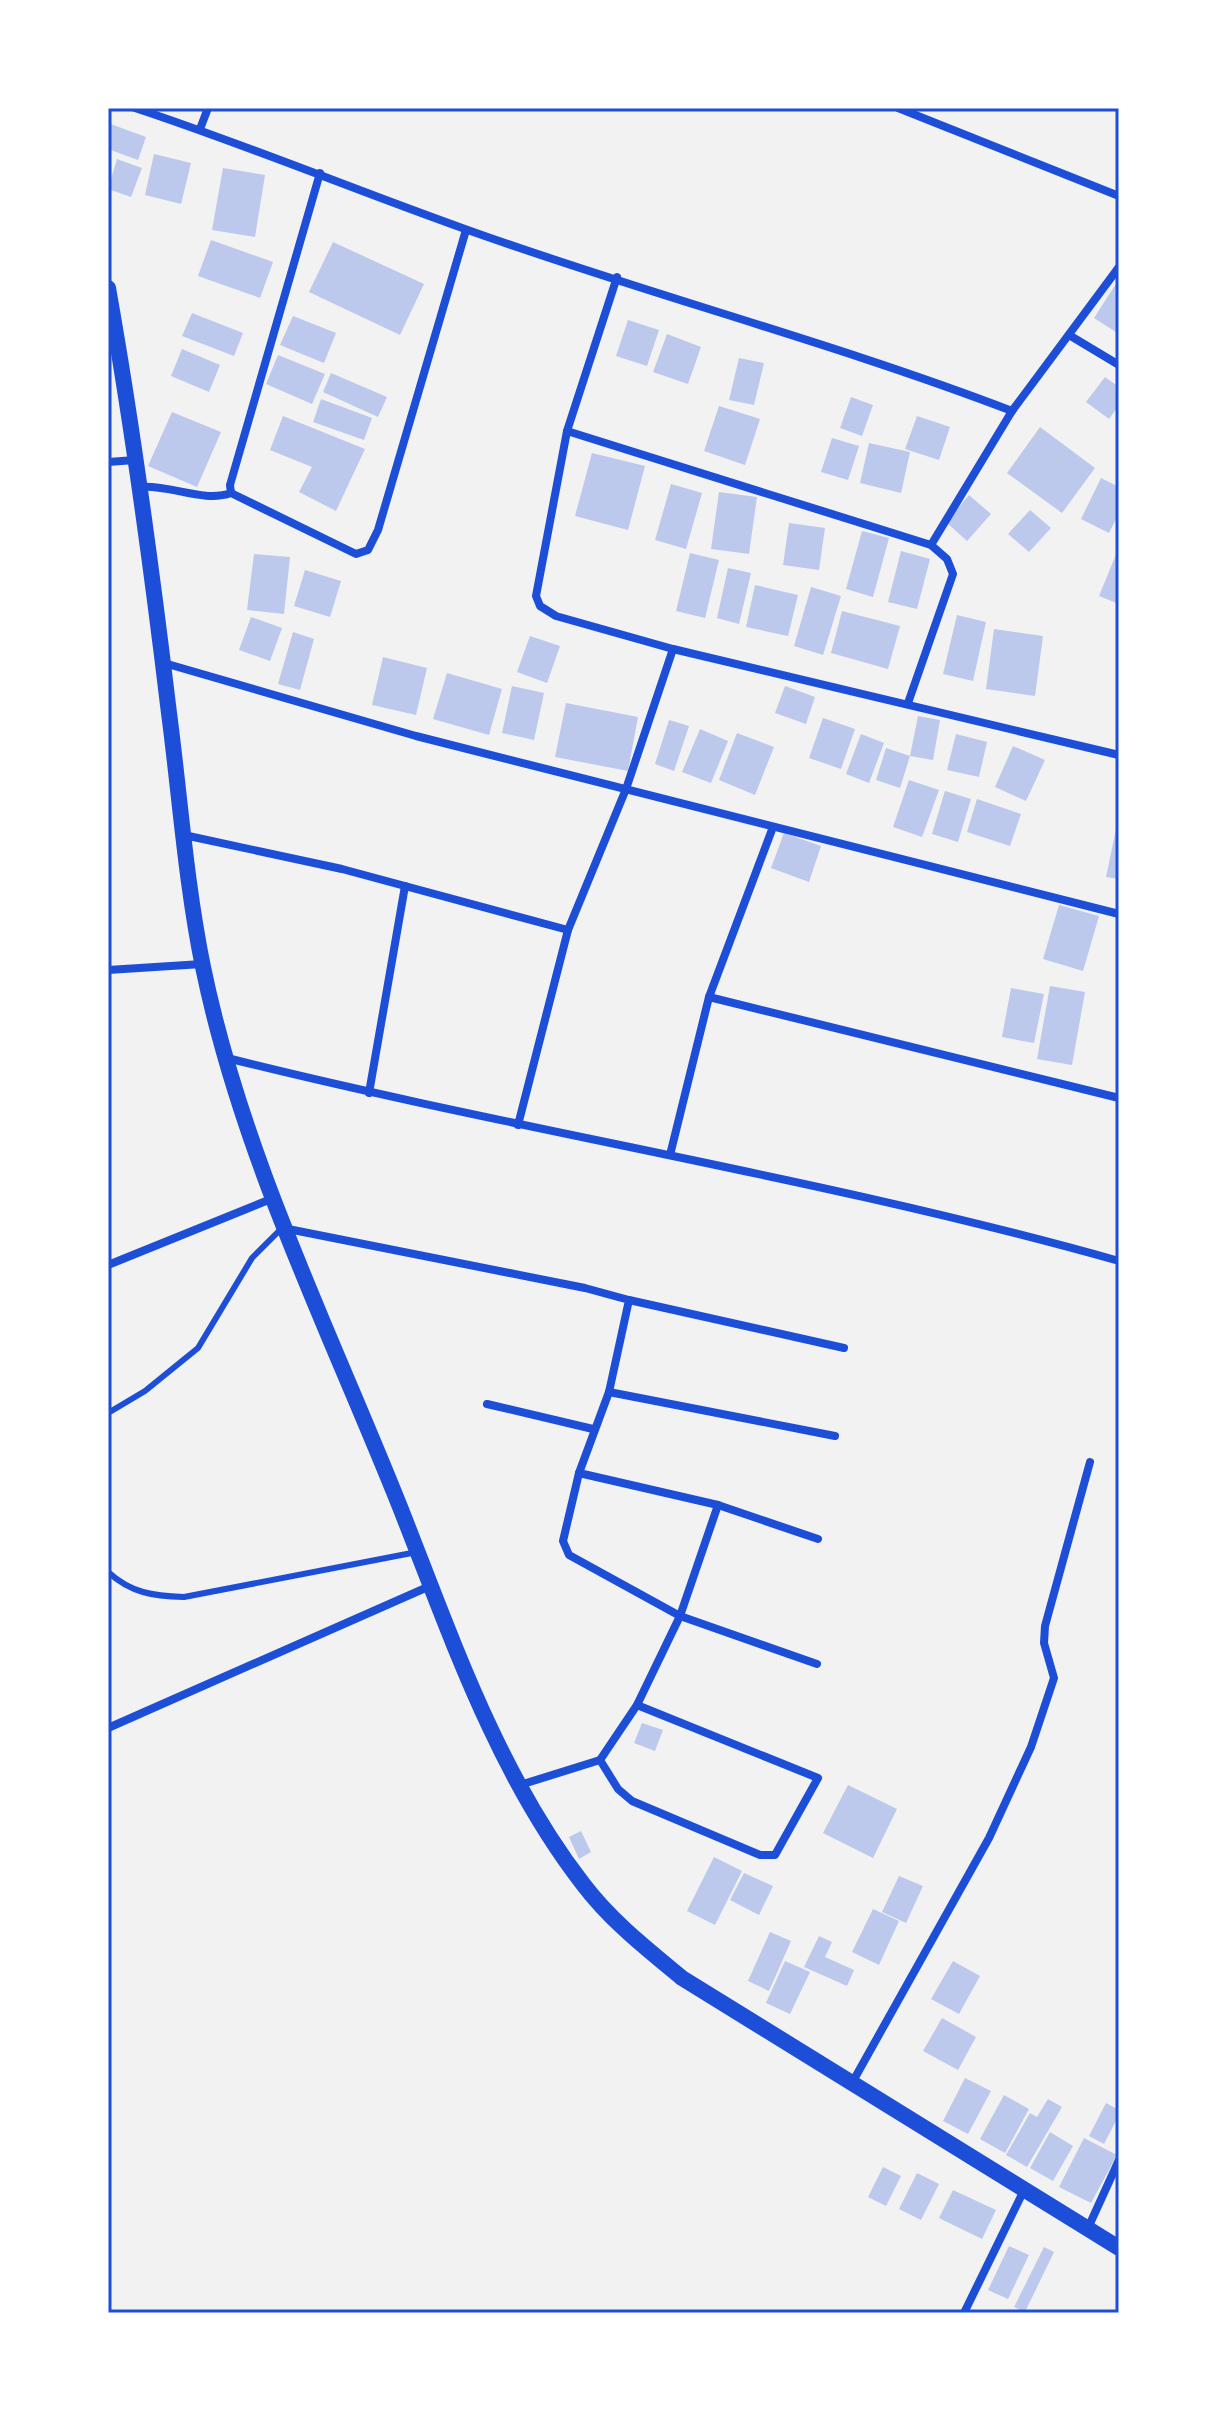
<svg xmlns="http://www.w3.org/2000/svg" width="1227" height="2421" font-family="Figtree,sans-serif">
<rect width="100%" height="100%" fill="#f2f2f2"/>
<!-- building -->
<g fill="#bdc9ec">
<polygon points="108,123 146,137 138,160 108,149"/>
<polygon points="154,154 191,163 181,204 145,195"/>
<polygon points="117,159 142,168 131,197 108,189"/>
<polygon points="223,168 265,175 255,237 212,230"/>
<polygon points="211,240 273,262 260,298 198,276"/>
<polygon points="333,242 424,284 400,335 309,292"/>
<polygon points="1119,279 1119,334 1094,318"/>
<polygon points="192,313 243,333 234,356 182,336"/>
<polygon points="293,316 336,333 324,363 280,345"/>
<polygon points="628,320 659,330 647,366 616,356"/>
<polygon points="667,334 701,347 688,384 653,372"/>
<polygon points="182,349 220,365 209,392 171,376"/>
<polygon points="278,355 325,374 312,404 266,384"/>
<polygon points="739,358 764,363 754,405 729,400"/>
<polygon points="331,373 387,397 378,417 323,392"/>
<polygon points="1105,377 1119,387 1119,405 1109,419 1086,402"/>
<polygon points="851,397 873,405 862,436 840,428"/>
<polygon points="321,399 372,418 364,440 313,422"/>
<polygon points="719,406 760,419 745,465 704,451"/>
<polygon points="172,412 221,432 197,487 148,466"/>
<polygon points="283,416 365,449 336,511 299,492 312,467 270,450"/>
<polygon points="917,416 950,427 939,460 905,449"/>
<polygon points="1040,427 1095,468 1062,513 1007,473"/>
<polygon points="832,438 859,446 848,480 821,472"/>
<polygon points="869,443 910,452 901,493 860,483"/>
<polygon points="592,453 645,466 628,530 575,516"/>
<polygon points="1101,478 1119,487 1119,513 1109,533 1081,519"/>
<polygon points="671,484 702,493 686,549 655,540"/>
<polygon points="719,492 757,497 749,554 711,549"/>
<polygon points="969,495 991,514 967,541 946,522"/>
<polygon points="1030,510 1051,528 1029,552 1008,534"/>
<polygon points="789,523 825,528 819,570 783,565"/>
<polygon points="862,531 889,538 873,597 846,589"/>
<polygon points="901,551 930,559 917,609 888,602"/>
<polygon points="1117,552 1119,553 1119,604 1099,596"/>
<polygon points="690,553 719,560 705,618 676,611"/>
<polygon points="254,554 290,557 284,614 247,610"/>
<polygon points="728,568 751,573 739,624 717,618"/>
<polygon points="305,570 341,581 330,617 294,606"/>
<polygon points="755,585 798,595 788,636 746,627"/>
<polygon points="811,587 841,596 823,655 794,646"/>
<polygon points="842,611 900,626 888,669 831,653"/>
<polygon points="957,615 986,622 973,681 943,674"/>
<polygon points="251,617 282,628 270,661 239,650"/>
<polygon points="994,629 1043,636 1035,696 986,689"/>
<polygon points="293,632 314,639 300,690 278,684"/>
<polygon points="530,636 560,646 547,683 517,672"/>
<polygon points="383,657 427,668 416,715 372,705"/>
<polygon points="447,673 502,689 489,735 433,719"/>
<polygon points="512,686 544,693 534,740 502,733"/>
<polygon points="785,686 815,697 806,724 775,713"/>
<polygon points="566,703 638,717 628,771 555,757"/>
<polygon points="918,716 940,720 933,760 910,756"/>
<polygon points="823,718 855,729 841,769 809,758"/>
<polygon points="669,720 689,726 674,771 655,764"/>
<polygon points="700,729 728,741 711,783 682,772"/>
<polygon points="737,733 774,747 755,795 719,780"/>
<polygon points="861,734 884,743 869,783 846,774"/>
<polygon points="956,734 987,742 979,777 947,770"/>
<polygon points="1013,746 1045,760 1026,801 995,787"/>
<polygon points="886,748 910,756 900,788 876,780"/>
<polygon points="909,780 939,790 922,837 893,827"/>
<polygon points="945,791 971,799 958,842 932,834"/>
<polygon points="977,799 1021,814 1010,846 967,832"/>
<polygon points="1116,829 1119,830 1119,879 1106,877"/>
<polygon points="784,833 821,846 809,882 771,868"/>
<polygon points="1059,905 1099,916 1083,971 1043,959"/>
<polygon points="1050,986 1085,992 1072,1065 1037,1059"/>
<polygon points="1011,988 1044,994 1034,1043 1002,1037"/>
<polygon points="642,1723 663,1730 655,1751 634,1743"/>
<polygon points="848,1785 897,1809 873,1858 823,1833"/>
<polygon points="581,1831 591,1852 579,1859 569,1837"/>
<polygon points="714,1857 742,1871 715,1925 687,1911"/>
<polygon points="744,1873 773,1886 759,1915 730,1900"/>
<polygon points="899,1876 923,1886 906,1923 882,1912"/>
<polygon points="873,1909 899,1921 879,1965 852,1952"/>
<polygon points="770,1932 791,1941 769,1991 748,1981"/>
<polygon points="819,1936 832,1942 825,1957 854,1970 847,1986 804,1967"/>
<polygon points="785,1961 810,1972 790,2014 766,2003"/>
<polygon points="953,1961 980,1976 959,2014 931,1999"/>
<polygon points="942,2018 976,2037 958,2070 923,2051"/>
<polygon points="965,2078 991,2091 968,2134 943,2121"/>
<polygon points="1004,2095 1029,2109 1005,2153 980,2139"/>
<polygon points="1048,2099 1062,2107 1027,2167 1006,2155 1030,2113 1037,2117"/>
<polygon points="1106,2103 1119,2110 1119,2115 1104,2144 1089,2136"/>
<polygon points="1050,2132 1073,2146 1053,2181 1030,2168"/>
<polygon points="1084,2138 1117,2155 1091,2203 1059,2187"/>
<polygon points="883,2167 901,2176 886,2206 868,2197"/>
<polygon points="917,2173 939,2184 921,2220 899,2209"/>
<polygon points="953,2190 996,2210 982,2239 939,2218"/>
<polygon points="1009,2246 1029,2255 1008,2299 988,2290"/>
<polygon points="1044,2247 1054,2252 1025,2312 1014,2307"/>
</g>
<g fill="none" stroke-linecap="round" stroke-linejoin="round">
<!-- service -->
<g stroke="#1d4ed8" stroke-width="6">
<polyline points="108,1413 145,1391 198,1348 252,1258 282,1228"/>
<path d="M 108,1572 C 131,1593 153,1596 184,1597 L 417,1552"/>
</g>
<!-- minor -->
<g stroke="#1d4ed8" stroke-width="8">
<path d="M 135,108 C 247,145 355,190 465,229 C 646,294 832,342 1012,411"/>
<polyline points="898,108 1119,196"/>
<polyline points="200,129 208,108"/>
<polyline points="1069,335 1119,365"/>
<polyline points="567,431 931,545 947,559 953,574 908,703"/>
<polyline points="108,462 135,460"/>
<path d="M 140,487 C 170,484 203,503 231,493"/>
<polyline points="231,493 356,554 368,550 378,530 466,230"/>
<polyline points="231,493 230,485 320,173"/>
<polyline points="931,545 1012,411 1119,267"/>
<polyline points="673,649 1119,755"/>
<polyline points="164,663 416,736 1119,914"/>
<polyline points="184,835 342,869 568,930"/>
<polyline points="108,970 202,964"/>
<polyline points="709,997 1119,1098"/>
<path d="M 227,1058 C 523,1132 825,1178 1119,1261"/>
<polyline points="369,1093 405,886"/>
<polyline points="518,1125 568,930 626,789 673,649 556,616 540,606 536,596 567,431 617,277"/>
<polyline points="670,1155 709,997 773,827"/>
<polyline points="283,1228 585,1288 629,1300 609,1392 579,1473 718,1505 680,1616 637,1705 600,1760 520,1785"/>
<polyline points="108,1265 271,1199"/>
<polyline points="629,1300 844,1348"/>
<polyline points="609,1392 835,1436"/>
<polyline points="487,1404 593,1429"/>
<polyline points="579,1473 563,1541 569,1555 680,1616 817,1664"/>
<polyline points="718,1505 818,1539"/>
<polyline points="108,1728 430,1586"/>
<polyline points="600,1760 618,1789 632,1801 760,1855 775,1855 818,1778 637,1705"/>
<polyline points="852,2083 989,1838 1031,1747 1054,1678 1044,1643 1045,1626 1090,1462"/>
<polyline points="1088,2228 1119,2160"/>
<polyline points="964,2313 1025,2188"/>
</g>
<!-- secondary -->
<path stroke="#1d4ed8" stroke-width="16" d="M 108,288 C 133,429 152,571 169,713 C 180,797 186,884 203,967 C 242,1156 329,1329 400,1507 C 451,1636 497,1773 583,1884 C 611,1921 647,1949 682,1978 L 1119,2248"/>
</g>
<!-- border -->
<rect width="1227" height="2421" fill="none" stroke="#ffffff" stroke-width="220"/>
<rect x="110" y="110" width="1007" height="2201" fill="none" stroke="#1d4ed8" stroke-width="3"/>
</svg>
